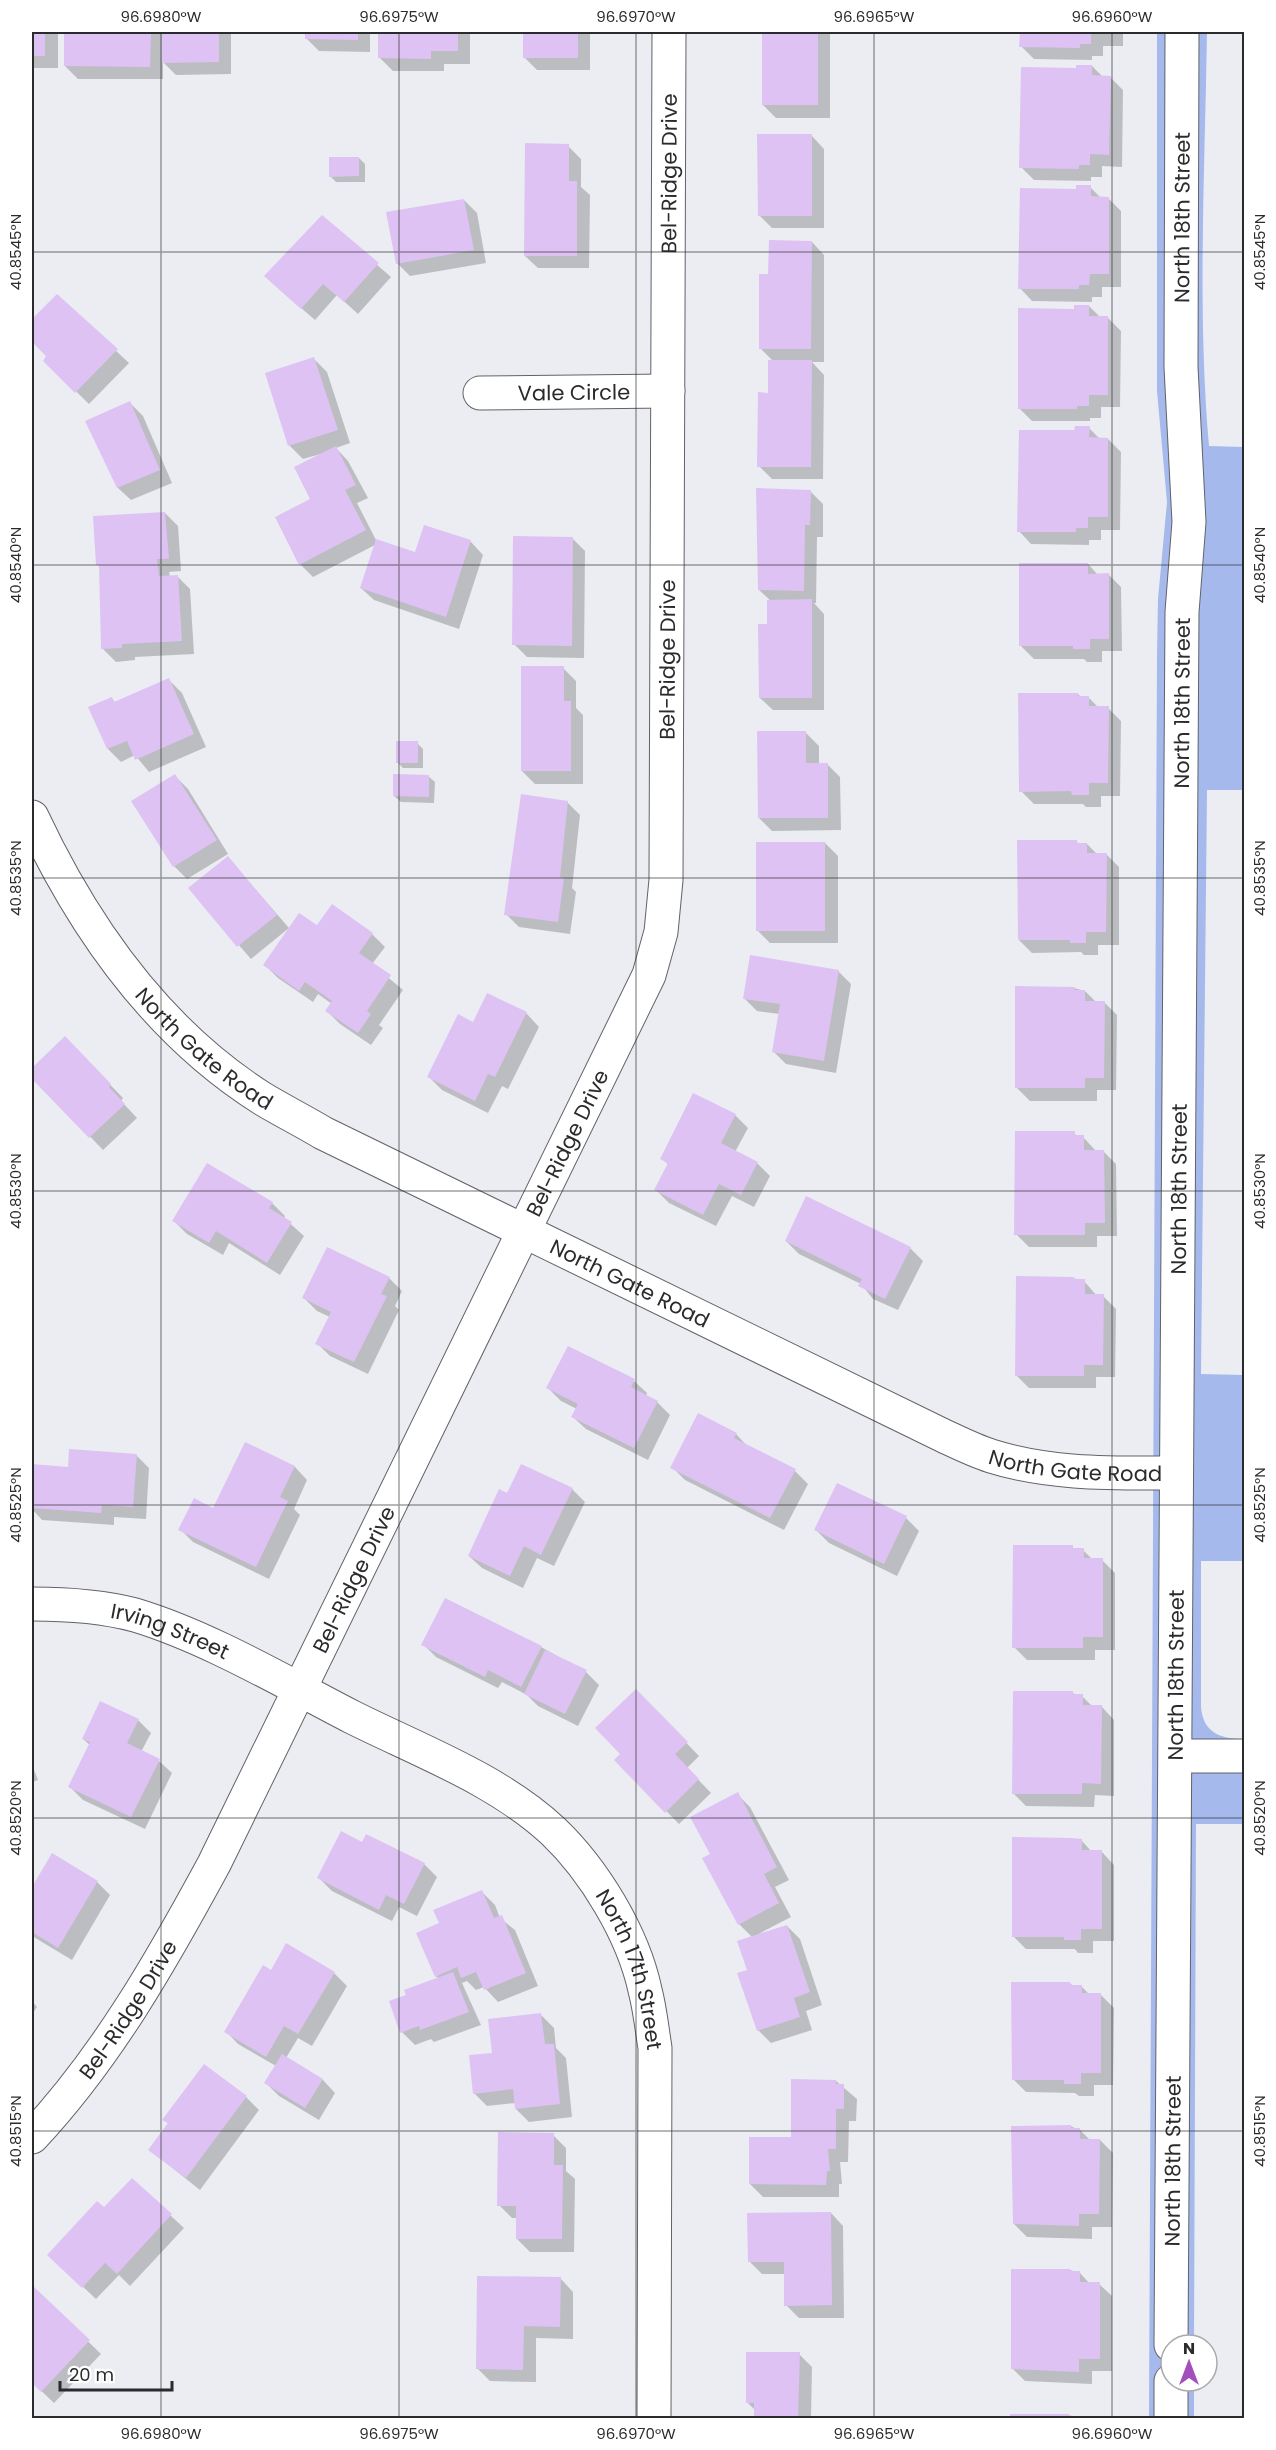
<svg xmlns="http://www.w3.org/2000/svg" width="1276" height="2450" font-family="Poppins,sans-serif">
<rect width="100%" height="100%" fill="#ebedf2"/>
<!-- green -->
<path fill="#a6b9ed" d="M 1157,32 L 1207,32 C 1205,169 1197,309 1209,446 L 1244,447 L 1244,790 L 1207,790 L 1201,1374 L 1244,1375 L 1244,1561 L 1201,1561 L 1201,1707 C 1203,1733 1221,1739 1244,1739 L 1244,1824 L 1196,1824 L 1194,2345 L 1171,2345 L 1171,2381 L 1194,2381 L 1194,2418 L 1149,2418 L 1157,655 L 1158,599 L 1167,502 L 1157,391 Z"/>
<!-- shadow -->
<g fill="#0003">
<rect x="32" y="32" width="26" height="36"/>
<polygon points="65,32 231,32 231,74 176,75 163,62 163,79 78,79 65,66"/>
<polygon points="306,32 370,32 370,52 319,51 306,38"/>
<polygon points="380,32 470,32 470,64 444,64 444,71 393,71 380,58"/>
<polygon points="524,32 590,32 590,70 537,70 524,57"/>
<polygon points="763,32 830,32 830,118 776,118 763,105"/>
<polygon points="1021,32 1123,32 1123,46 1103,46 1103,56 1092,56 1092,60 1034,59 1021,46"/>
<polygon points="1092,66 1103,77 1110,77 1123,90 1122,167 1102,166 1102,177 1091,177 1091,181 1034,180 1021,167 1077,69"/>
<polygon points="812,136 824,149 824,228 772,228 759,215"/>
<polygon points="568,146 581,159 581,187 590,195 589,268 538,268 525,256"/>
<polygon points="359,158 365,164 365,182 336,182 330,176"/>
<polygon points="1090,187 1101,198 1108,198 1121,211 1121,287 1102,287 1102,297 1092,297 1092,302 1032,301 1020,288 1077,190"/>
<polygon points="464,200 477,213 486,263 410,276 397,263"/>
<polygon points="322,217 391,277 358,314 337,295 315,320 278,288"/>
<polygon points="812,242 824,255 824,362 812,362 824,375 823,479 772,479 759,466 774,362 760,348 770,275"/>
<polygon points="57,296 129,363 89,404 45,361 48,357 32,341 32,322"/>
<polygon points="1089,306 1100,317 1108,318 1121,331 1120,407 1101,407 1101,418 1090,418 1090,421 1032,421 1019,408 1076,310"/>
<polygon points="314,359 327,372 350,443 336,448 348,461 368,498 357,503 376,540 416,554 425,527 471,542 483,555 459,629 374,600 361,588 375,545 313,577 300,564 324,453 303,459 290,446 266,374"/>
<polygon points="130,403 143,416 172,483 131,500 118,488 87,422"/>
<polygon points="1089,428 1100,439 1108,439 1121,452 1120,530 1101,530 1101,540 1089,540 1089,545 1031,544 1019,531 1075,432"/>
<polygon points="758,490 810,491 823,504 823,537 817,537 816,603 814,603 824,614 824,710 773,710 760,698 771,601 759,590"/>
<polygon points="165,513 178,526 181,571 169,572 170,577 177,576 190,589 194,654 135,657 135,660 116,662 103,649 100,567 97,564"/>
<polygon points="572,538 585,551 584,658 527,657 514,644"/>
<polygon points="1088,564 1098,575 1108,574 1121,587 1122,651 1102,651 1102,662 1087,662 1084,659 1034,659 1021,646"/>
<polygon points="563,668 576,681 576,708 583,715 583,784 535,784 522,771"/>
<polygon points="169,680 182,693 206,747 149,772 135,755 121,762 108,749 90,708 112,699 116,703"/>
<polygon points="1078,694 1081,697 1088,697 1099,708 1108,708 1121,721 1120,796 1101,796 1101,807 1086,807 1083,804 1034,804 1021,791"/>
<polygon points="806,733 819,746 819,764 827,764 840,777 841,830 772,831 759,818"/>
<polygon points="417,743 423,749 423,768 403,768 397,762"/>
<polygon points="175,776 188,789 228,854 187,879 174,866"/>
<polygon points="428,776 435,782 434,803 401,802 394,796"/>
<polygon points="567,802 580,815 572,888 576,892 570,934 519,927 506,914"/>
<polygon points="1076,841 1079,844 1087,844 1097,854 1106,854 1119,867 1119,945 1098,945 1098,955 1084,955 1081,952 1032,953 1019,940"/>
<polygon points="825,843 838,856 838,943 770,943 757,930"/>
<polygon points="228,858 289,928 251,959 190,889"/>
<polygon points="317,928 372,934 385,947 372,964 403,990 379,1025 383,1028 371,1045 340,1024 327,1011 332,1004 318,994 313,1002 278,978 265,965"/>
<polygon points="838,971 851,984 836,1073 786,1064 773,1051 780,1014 757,1011 744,998"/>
<polygon points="1074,988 1085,991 1096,1002 1104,1002 1117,1015 1116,1090 1097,1090 1097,1101 1030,1101 1017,1088"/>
<polygon points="488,995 527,1014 539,1027 508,1089 502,1086 488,1113 442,1090 429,1077 473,1024"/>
<polygon points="65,1038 123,1098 121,1101 137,1118 103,1150 32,1076 32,1070"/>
<polygon points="735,1115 748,1128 735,1152 757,1163 770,1176 754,1207 732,1196 716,1226 669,1203 656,1190 669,1165 662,1159"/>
<polygon points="1074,1133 1078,1137 1083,1137 1096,1151 1103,1151 1116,1164 1117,1236 1097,1236 1097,1247 1029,1247 1016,1234"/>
<polygon points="207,1165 272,1203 285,1216 284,1218 304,1236 280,1275 229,1243 223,1255 187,1234 174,1221"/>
<polygon points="786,1241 910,1248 923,1261 898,1310 873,1299 861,1284 799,1254"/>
<polygon points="389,1278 402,1291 395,1306 399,1310 368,1374 330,1356 317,1343 330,1317 317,1311 304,1298"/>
<polygon points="1073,1278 1084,1281 1097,1296 1103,1296 1116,1309 1115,1377 1096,1377 1096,1388 1029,1388 1016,1375"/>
<polygon points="634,1381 647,1393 646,1396 657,1402 670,1415 648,1460 586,1429 573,1417 577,1409 561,1401 548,1388"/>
<polygon points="736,1434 749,1448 795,1471 808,1484 784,1530 685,1480 672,1467"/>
<polygon points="246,1444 295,1467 307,1480 294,1509 300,1515 269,1579 193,1542 180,1529 214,1510"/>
<polygon points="136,1455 149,1468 146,1519 114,1517 114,1525 42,1520 32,1509 33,1465 69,1469"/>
<polygon points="838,1485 906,1518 919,1531 897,1576 829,1543 816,1530"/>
<polygon points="572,1489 585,1502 554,1566 537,1558 523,1588 482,1568 469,1556 508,1495"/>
<polygon points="1072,1547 1075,1550 1083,1550 1093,1560 1102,1560 1115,1573 1115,1650 1095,1650 1095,1660 1027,1660 1014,1647"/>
<polygon points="423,1644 541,1647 586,1672 599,1685 578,1726 538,1706 527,1695 502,1682 498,1688 436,1657"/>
<polygon points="636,1691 699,1756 687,1768 711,1793 679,1824 616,1760 622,1754"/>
<polygon points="1072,1693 1082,1696 1093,1707 1102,1707 1114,1720 1114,1796 1095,1795 1094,1807 1026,1806 1013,1793"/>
<polygon points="138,1720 151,1733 141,1752 159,1761 172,1773 145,1829 83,1800 70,1787 90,1745 83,1739"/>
<polygon points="32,1765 38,1780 32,1782"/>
<polygon points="737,1794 750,1807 789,1880 775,1887 791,1917 758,1934 787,1926 800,1939 822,2005 806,2011 812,2030 771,2043 758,2030 748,1971 753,1938 739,1924 712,1855"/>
<polygon points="1082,1841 1092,1852 1102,1852 1114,1865 1114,1941 1093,1941 1093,1953 1078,1953 1075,1949 1026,1949 1013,1936"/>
<polygon points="363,1844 424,1864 437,1877 417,1916 399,1907 392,1921 332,1891 319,1878"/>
<polygon points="52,1855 97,1882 110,1895 72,1960 32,1936 32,1890"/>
<polygon points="482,1892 495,1905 500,1918 515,1930 538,1986 498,2002 484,1987 476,1990 467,1981 462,1983 481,2025 434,2042 431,2039 415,2045 402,2032 408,1996 439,1979 436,1976 441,1924"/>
<polygon points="271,1972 334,1973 347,1986 312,2046 298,2038 286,2058 323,2080 335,2093 319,2120 279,2096 266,2083 276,2066 238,2044 226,2031"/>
<polygon points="1070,1983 1073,1986 1081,1986 1090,1995 1101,1995 1114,2008 1113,2085 1094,2085 1094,2096 1079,2096 1075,2093 1026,2092 1013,2079"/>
<polygon points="32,2001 37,2007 32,2014"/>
<polygon points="541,2015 554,2028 556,2048 566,2058 572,2117 529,2122 516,2109 516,2103 487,2106 474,2093 494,2054"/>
<polygon points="836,2081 857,2099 856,2121 849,2121 848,2162 840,2162 842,2184 839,2184 839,2197 763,2197 750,2184 792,2139"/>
<polygon points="246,2097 259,2110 200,2190 150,2150 169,2124 164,2120"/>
<polygon points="1070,2126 1080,2130 1090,2140 1100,2140 1113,2153 1112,2227 1092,2227 1092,2239 1027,2237 1014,2224"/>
<polygon points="553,2135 566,2148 566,2171 575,2179 574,2252 530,2252 517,2239 517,2218 512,2218 499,2205"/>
<polygon points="132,2180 184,2228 130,2286 119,2275 96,2299 62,2267 104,2209"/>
<polygon points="831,2213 843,2226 844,2318 799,2318 786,2305 785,2274 762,2274 749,2261"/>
<polygon points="1070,2270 1080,2273 1090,2284 1099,2284 1112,2296 1112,2371 1092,2371 1092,2384 1025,2381 1012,2368"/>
<polygon points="561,2279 573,2292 573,2339 536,2338 536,2382 490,2381 477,2368"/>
<polygon points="32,2287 101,2354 54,2403 32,2382"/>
<polygon points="799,2354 812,2367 811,2418 756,2418 756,2411 747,2402"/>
<polygon points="1011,2415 1068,2415 1080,2418 1011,2418"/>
</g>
<!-- building -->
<g fill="#dec2f4">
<rect x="32" y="32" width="13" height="24"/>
<polygon points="64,32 151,32 150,67 64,66"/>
<polygon points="162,32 219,32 219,62 162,63"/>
<polygon points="305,32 358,32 358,40 305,39"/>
<polygon points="378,32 458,32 458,51 431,51 431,59 378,58"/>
<rect x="523" y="32" width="55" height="26"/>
<rect x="762" y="32" width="56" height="73"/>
<polygon points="1020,32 1091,32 1091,44 1080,44 1080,48 1019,47"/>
<polygon points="1076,65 1092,65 1092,75 1111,76 1109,155 1090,154 1090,165 1079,165 1079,169 1019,168 1021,67 1076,68"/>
<polygon points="757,134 812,134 812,216 758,216"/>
<polygon points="525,143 569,144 569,181 577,181 577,256 524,256"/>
<polygon points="329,157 359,157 359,176 329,177"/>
<polygon points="1076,185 1091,185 1091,196 1109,197 1109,274 1090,274 1089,285 1079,285 1079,289 1018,289 1020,188 1076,189"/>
<polygon points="464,199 474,250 396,264 386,212"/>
<polygon points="322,215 379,263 344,302 323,284 301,309 264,276"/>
<polygon points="769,240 812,241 811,349 759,349 759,274 768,274"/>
<polygon points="57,294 118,349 75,393 43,361 46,356 32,342 32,319"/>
<polygon points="1074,305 1089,305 1089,316 1108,316 1108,395 1089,395 1089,406 1077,406 1077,409 1018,409 1018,308 1074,309"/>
<polygon points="314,357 338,430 288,446 265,373"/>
<polygon points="768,360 812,360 811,467 757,467 758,392 768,393"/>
<polygon points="130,401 160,470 117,488 85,421"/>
<polygon points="1075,426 1090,426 1089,437 1108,438 1108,517 1088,517 1088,528 1076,528 1076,532 1017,532 1019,430 1074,430"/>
<polygon points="336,446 356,485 345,490 366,530 299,565 275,517 310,499 294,467"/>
<polygon points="756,488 811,490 810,525 805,525 804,591 758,590"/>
<polygon points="165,512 169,559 157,559 159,576 178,575 182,641 122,644 122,648 101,649 99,565 96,565 93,516"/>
<polygon points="424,525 471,540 446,617 360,588 376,539 415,552"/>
<polygon points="513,536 573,537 572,646 512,645"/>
<polygon points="1019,563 1088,563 1088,574 1109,573 1109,639 1090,639 1090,649 1073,649 1073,646 1019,646"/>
<polygon points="812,599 812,698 759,698 758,624 767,624 767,600"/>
<polygon points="521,666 564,666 564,701 571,701 571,771 521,771"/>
<polygon points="169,678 194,734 135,760 127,741 107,749 88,707 112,697 114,702"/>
<polygon points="1018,693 1078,693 1078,696 1089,696 1089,706 1109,706 1108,783 1089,783 1089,795 1072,795 1071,791 1019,792"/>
<polygon points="757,731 806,731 806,763 828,763 828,818 758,818"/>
<rect x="396" y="741" width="22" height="22"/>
<polygon points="175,774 217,840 173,867 131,801"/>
<polygon points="393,774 429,775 429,797 393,796"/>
<polygon points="521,794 568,801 560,877 564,878 558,922 504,915"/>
<polygon points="1017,840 1077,840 1077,843 1087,843 1087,853 1107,853 1106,932 1086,932 1086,943 1070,943 1070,940 1018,940"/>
<rect x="756" y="842" width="69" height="89"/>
<polygon points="228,856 277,915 237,947 188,888"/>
<polygon points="332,904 373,933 359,953 391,975 367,1011 371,1014 358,1033 325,1011 332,1001 305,982 299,991 263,965 299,913 317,925"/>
<polygon points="750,955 839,970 824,1061 772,1052 780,1004 743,999"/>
<polygon points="1015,986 1075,987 1075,990 1085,990 1085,1001 1105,1001 1104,1078 1085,1078 1085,1088 1015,1088"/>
<polygon points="487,993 527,1012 495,1077 488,1074 475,1101 427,1077 458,1014 473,1022"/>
<polygon points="65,1036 111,1084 109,1087 125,1104 89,1138 32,1079 32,1068"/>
<polygon points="693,1093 736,1114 721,1143 758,1162 741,1195 719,1184 703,1215 654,1190 668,1163 660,1159"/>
<polygon points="1015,1131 1075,1131 1075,1135 1084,1135 1084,1150 1104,1150 1105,1223 1085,1223 1085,1235 1014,1235"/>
<polygon points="207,1163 273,1202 269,1208 292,1222 267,1263 216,1231 209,1243 172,1221"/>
<polygon points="806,1196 911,1247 885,1299 858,1286 862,1279 785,1241"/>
<polygon points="327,1247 390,1277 381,1294 387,1296 354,1362 315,1344 331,1312 302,1298"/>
<polygon points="1016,1276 1074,1277 1074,1279 1085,1279 1085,1294 1104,1294 1103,1365 1084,1365 1084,1376 1015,1376"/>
<polygon points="568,1346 635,1379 631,1387 658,1401 634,1448 571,1417 578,1404 546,1388"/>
<polygon points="698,1413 737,1433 734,1438 796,1469 770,1518 670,1468"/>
<polygon points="245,1442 295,1466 280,1497 288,1501 256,1567 178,1530 194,1498 213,1508"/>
<polygon points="69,1449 137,1454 133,1507 102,1505 101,1513 32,1508 32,1464 68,1467"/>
<polygon points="521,1464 573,1488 541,1555 524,1546 510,1576 468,1556 499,1489 507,1493"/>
<polygon points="837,1483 907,1516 884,1564 814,1530"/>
<polygon points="1013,1545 1073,1545 1073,1548 1084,1548 1084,1558 1103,1558 1103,1637 1083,1637 1083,1648 1012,1648"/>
<polygon points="445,1598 542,1646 521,1687 488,1670 485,1677 421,1645"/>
<polygon points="545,1650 587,1670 565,1714 524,1694"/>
<polygon points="636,1689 688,1742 675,1754 699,1779 665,1813 614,1760 620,1754 595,1728"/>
<polygon points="1013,1691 1073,1691 1073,1694 1083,1694 1083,1705 1102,1705 1101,1784 1082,1783 1082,1794 1012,1794"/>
<polygon points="100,1701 139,1719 127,1743 160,1759 131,1817 68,1787 90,1742 82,1739"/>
<polygon points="738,1792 777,1867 764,1874 779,1903 738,1925 702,1858 710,1854 690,1817"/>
<polygon points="341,1831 362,1842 366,1834 425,1863 404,1904 386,1895 379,1910 317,1878"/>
<polygon points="1012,1837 1071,1838 1082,1839 1082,1850 1102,1850 1102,1929 1081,1929 1081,1940 1064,1940 1064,1937 1012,1937"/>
<polygon points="52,1853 98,1881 58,1948 32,1932 32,1887"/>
<polygon points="482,1890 494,1918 502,1915 526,1973 484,1990 476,1972 461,1978 457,1967 435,1977 416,1933 439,1923 433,1910"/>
<polygon points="787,1925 810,1992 794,1998 800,2017 757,2031 737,1973 747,1970 737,1941"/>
<polygon points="286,1943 335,1972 298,2034 284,2026 266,2057 224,2032 263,1965 271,1970"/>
<polygon points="453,1972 469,2012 420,2030 419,2026 400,2033 389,2001 406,1995 404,1990"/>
<polygon points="1011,1982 1070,1982 1070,1985 1082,1985 1082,1993 1101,1993 1101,2073 1081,2073 1081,2084 1064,2084 1064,2080 1012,2080"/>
<polygon points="541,2013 545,2044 554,2044 560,2104 515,2109 513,2089 473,2094 469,2055 492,2053 488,2019"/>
<polygon points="282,2054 323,2079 305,2108 264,2083"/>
<polygon points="204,2064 247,2096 186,2178 148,2150 168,2123 162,2120"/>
<polygon points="791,2079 836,2080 836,2084 844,2084 844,2109 836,2109 836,2149 828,2149 830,2171 827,2171 826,2185 749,2184 749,2137 791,2137"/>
<polygon points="1071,2125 1071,2128 1080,2128 1080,2139 1100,2139 1099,2214 1079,2214 1079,2226 1013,2224 1011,2126"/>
<polygon points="498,2132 554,2133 554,2165 563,2165 562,2239 516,2239 516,2206 497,2206"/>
<polygon points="132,2178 172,2214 117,2274 105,2263 82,2288 47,2255 97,2201 104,2207"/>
<polygon points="831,2212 832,2305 784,2306 784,2262 748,2262 747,2213"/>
<polygon points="1011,2269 1070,2269 1070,2271 1080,2271 1080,2282 1100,2282 1100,2359 1079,2359 1079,2372 1011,2369"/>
<polygon points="477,2276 561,2277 560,2327 524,2326 523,2370 476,2369"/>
<polygon points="32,2285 90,2340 41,2392 32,2383"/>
<polygon points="746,2352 800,2352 798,2418 754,2418 754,2403 746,2403"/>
<polygon points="1010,2414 1069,2414 1069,2416 1080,2416 1080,2418 1010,2418"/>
</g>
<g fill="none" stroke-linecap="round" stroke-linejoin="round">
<defs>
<g id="minor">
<path id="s1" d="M 480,393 L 668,391"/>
<path id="s2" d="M 32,817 C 84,928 157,1032 263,1099 C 283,1111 303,1121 323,1133 L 944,1436 C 959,1443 975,1451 991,1456 C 1051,1475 1114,1473 1175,1473"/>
<path id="s3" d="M 32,1604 C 66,1604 101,1606 135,1615 C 208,1637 284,1682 352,1717 C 420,1751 497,1779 553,1831 C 594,1870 633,1934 645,1990 C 650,2009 652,2029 655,2048 L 654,2418"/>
<polyline points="1176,1756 1244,1756"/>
<path id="s4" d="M 32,2137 C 107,2057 162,1960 214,1864 L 649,975 L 661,932 L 666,880 L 669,32"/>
<path id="s5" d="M 1171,2345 L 1182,612 L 1189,522 L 1181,367 L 1182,32"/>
<polyline points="1171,2418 1171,2381"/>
</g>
</defs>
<!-- minor casing -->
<use href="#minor" stroke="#616368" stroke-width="35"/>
<!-- minor -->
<use href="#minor" stroke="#fff" stroke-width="33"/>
</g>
<!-- ticks -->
<path fill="none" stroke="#2a2b2d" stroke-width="1.5" stroke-opacity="0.45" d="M 161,32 L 161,2418M 399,32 L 399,2418M 636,32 L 636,2418M 874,32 L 874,2418M 1112,32 L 1112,2418M 32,252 L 1244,252M 32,565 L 1244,565M 32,878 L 1244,878M 32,1191 L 1244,1191M 32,1505 L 1244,1505M 32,1818 L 1244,1818M 32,2131 L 1244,2131"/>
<g text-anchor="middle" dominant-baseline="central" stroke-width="5" stroke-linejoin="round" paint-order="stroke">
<!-- street labels -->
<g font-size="21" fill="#2a2b2d" stroke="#fff">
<text stroke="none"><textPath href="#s4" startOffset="2122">Bel-Ridge Drive</textPath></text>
<text stroke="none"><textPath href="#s5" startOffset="2128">North 18th Street</textPath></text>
<text stroke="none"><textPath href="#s1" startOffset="94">Vale Circle</textPath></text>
<text stroke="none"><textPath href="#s4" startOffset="1636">Bel-Ridge Drive</textPath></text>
<text stroke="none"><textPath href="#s5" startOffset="1642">North 18th Street</textPath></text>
<text stroke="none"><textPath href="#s2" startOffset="292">North Gate Road</textPath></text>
<text stroke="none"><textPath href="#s4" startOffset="1132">Bel-Ridge Drive</textPath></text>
<text stroke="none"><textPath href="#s5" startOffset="1156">North 18th Street</textPath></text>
<text stroke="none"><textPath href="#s2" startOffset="780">North Gate Road</textPath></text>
<text stroke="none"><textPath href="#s2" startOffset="1266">North Gate Road</textPath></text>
<text stroke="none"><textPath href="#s4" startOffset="646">Bel-Ridge Drive</textPath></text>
<text stroke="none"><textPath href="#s3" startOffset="142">Irving Street</textPath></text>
<text stroke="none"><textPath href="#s5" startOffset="670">North 18th Street</textPath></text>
<text stroke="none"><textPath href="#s3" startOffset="738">North 17th Street</textPath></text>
<text stroke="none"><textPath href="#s4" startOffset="160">Bel-Ridge Drive</textPath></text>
<text stroke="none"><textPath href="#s5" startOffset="184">North 18th Street</textPath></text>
</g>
</g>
<!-- border -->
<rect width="1276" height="2450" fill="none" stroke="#ffffff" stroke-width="66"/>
<!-- north arrow -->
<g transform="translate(1189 2363)"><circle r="28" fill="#ffffff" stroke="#aaaaab" stroke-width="1.5"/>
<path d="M0-4.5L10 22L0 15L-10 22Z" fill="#a24ebd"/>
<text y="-9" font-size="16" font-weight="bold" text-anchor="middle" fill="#2a2b2d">N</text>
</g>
<!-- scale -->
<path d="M60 2381v9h112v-9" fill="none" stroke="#2a2b2d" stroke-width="3"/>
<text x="69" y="2381" font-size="18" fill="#2a2b2d" stroke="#ffffff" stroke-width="4.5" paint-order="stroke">20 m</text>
<rect x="33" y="33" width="1210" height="2384" fill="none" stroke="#2a2b2d" stroke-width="2"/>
<g font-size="15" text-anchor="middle" fill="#2a2b2d">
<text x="161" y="22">96.6980°W</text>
<text x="399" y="22">96.6975°W</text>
<text x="636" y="22">96.6970°W</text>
<text x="874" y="22">96.6965°W</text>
<text x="1112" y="22">96.6960°W</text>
<text transform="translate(16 252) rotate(-90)" y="5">40.8545°N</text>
<text transform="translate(1260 252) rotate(-90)" y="5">40.8545°N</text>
<text transform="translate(16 565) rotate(-90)" y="5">40.8540°N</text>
<text transform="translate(1260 565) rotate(-90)" y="5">40.8540°N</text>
<text transform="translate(16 878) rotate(-90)" y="5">40.8535°N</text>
<text transform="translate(1260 878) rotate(-90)" y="5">40.8535°N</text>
<text transform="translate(16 1191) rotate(-90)" y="5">40.8530°N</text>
<text transform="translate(1260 1191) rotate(-90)" y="5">40.8530°N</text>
<text transform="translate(16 1505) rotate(-90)" y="5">40.8525°N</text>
<text transform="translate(1260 1505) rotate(-90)" y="5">40.8525°N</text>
<text transform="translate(16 1818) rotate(-90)" y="5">40.8520°N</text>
<text transform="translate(1260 1818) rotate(-90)" y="5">40.8520°N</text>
<text transform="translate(16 2131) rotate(-90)" y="5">40.8515°N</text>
<text transform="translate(1260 2131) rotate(-90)" y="5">40.8515°N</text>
<text x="161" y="2439">96.6980°W</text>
<text x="399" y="2439">96.6975°W</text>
<text x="636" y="2439">96.6970°W</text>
<text x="874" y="2439">96.6965°W</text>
<text x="1112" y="2439">96.6960°W</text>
</g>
</svg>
